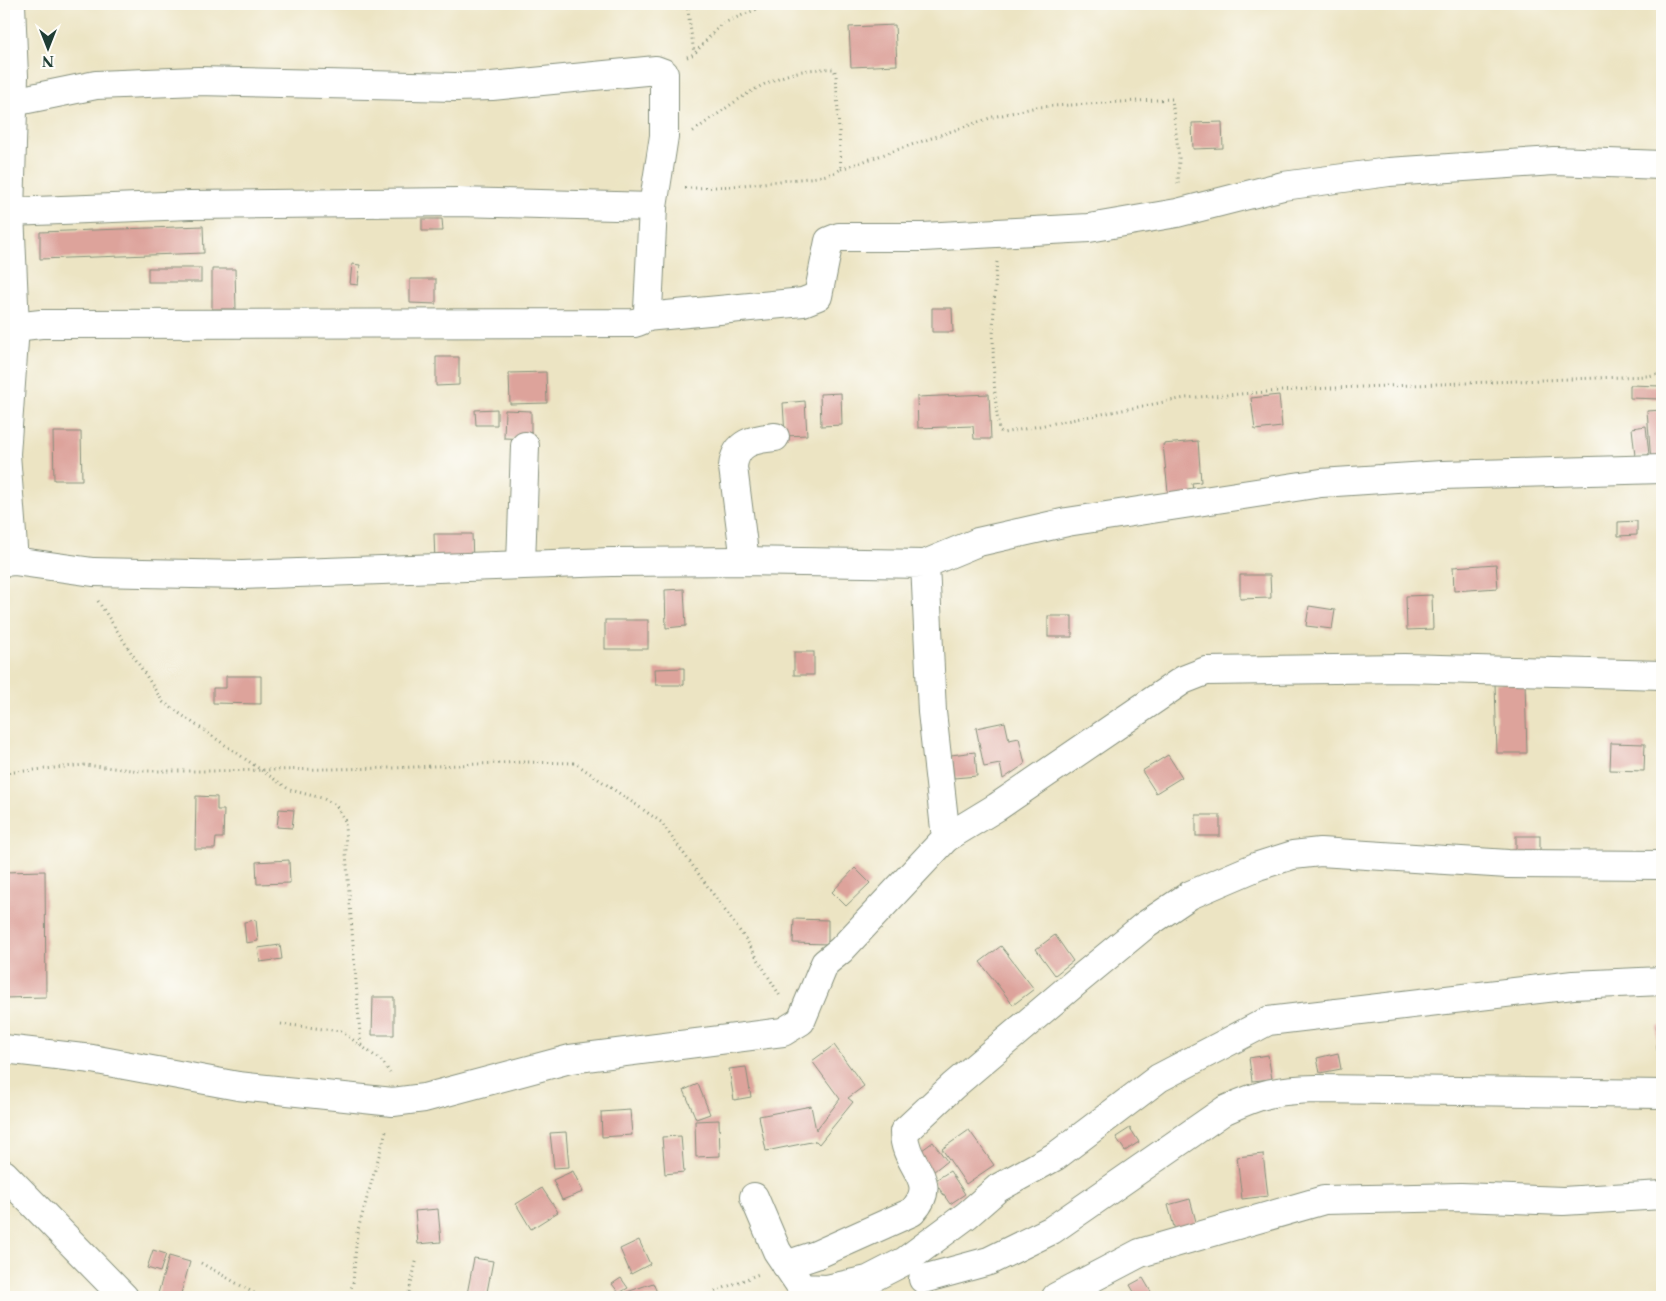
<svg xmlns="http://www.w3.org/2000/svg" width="1666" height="1301" font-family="'Libre Caslon Text',serif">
<rect width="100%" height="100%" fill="#fdfcf7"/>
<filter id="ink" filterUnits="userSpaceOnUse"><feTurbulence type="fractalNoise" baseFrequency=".02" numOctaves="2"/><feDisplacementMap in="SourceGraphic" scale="10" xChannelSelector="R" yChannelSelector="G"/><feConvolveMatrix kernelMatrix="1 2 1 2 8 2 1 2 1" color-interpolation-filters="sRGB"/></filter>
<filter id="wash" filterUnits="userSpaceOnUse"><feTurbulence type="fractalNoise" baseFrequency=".0096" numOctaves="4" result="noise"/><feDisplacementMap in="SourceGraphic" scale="20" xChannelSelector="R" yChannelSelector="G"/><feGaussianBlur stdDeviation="1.12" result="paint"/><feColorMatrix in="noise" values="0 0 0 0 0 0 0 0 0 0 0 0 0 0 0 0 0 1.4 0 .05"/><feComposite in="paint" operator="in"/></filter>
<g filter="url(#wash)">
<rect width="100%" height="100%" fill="#ece4c3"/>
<g id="blocks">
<!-- building -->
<g fill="#dda39b">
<polygon points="895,25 897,65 851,67 849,27"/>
<polygon points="1222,122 1223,148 1193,149 1192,123"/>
<polygon points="422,219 442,219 443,231 422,231"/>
<polygon points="203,226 204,253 40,259 40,232"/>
<polygon points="352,264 360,265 358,285 350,284"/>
<rect x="148" y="268" width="53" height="14"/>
<polygon points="212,269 235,269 236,309 212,309"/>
<polygon points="410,279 436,279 436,304 410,303"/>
<polygon points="932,308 952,308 953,332 932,332"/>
<polygon points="436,357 459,357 459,385 436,386"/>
<polygon points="546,372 547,403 510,404 509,373"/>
<polygon points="1630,385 1660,386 1659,399 1630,398"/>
<polygon points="841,393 842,425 821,426 820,394"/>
<polygon points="989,394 991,439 974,439 973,426 918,428 917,397"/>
<polygon points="1279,395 1282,427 1255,430 1251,398"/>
<polygon points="805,401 807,435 785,436 783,403"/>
<polygon points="497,409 497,425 476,425 475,410"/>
<polygon points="505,410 531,411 531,439 504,438"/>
<polygon points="1662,410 1662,460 1651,461 1647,411"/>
<polygon points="1646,426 1649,455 1635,456 1632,428"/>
<polygon points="53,432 81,432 82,480 54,480"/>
<polygon points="1198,441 1201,482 1192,483 1194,498 1169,501 1163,444"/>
<polygon points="1637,521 1637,535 1618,536 1618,522"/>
<polygon points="434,534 472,534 473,561 435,562"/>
<polygon points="1496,564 1498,588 1454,591 1453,567"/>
<polygon points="1240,575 1270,575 1271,598 1240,599"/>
<polygon points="684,589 686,626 666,628 665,590"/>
<polygon points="1432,595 1433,629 1407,630 1406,596"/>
<polygon points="1309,606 1335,610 1332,629 1306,626"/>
<rect x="1048" y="616" width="24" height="21"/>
<rect x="605" y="620" width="43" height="29"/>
<rect x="794" y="652" width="20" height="23"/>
<polygon points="684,668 684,685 656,685 655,669"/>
<polygon points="226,676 261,676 261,704 213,703 213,688 226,688"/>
<polygon points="1525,682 1527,753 1497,753 1495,683"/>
<polygon points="1005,722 1009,740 1019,738 1025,764 1003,779 1000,764 984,767 976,728"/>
<polygon points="1611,743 1645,744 1644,771 1610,770"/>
<polygon points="975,752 977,776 954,778 951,755"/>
<polygon points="1168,755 1182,777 1156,793 1142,771"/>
<polygon points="196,796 217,797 217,810 224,810 223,838 216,838 215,849 195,849"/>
<polygon points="279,809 294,810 292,828 277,827"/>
<rect x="1196" y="815" width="24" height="21"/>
<rect x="1516" y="836" width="24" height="20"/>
<polygon points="289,860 290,883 257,884 256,862"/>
<polygon points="855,868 870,883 846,906 832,892"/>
<polygon points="45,871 46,997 4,998 4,872"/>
<polygon points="794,919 828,920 828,944 793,943"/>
<polygon points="256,920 258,941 246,943 244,922"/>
<polygon points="1055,935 1073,961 1055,975 1036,949"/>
<polygon points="280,945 282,959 260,962 258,948"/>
<polygon points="1001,946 1034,989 1013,1005 980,962"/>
<polygon points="373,997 394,997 394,1035 372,1035"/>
<rect x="1657" y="1026" width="5" height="24"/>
<polygon points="834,1045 864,1086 848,1098 853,1102 819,1144 816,1141 766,1151 759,1116 811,1106 816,1130 840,1099 812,1061"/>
<polygon points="1338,1053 1341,1069 1320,1073 1317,1058"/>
<polygon points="1268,1055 1272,1079 1252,1081 1249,1058"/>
<polygon points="746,1067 751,1097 734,1100 729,1069"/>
<polygon points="698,1084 710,1114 696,1119 684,1090"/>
<polygon points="630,1110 632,1135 602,1137 601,1112"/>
<polygon points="719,1120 720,1156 696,1157 695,1121"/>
<polygon points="1130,1128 1139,1142 1125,1151 1116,1137"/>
<polygon points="969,1130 994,1165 966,1184 942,1149"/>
<polygon points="566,1132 569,1167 554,1168 550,1133"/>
<polygon points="681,1136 684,1172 665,1174 662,1137"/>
<polygon points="933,1142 947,1161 929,1175 914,1156"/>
<polygon points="1263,1154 1268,1196 1242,1199 1237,1157"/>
<polygon points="573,1171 583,1192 562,1200 553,1180"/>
<polygon points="950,1171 965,1194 950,1204 934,1181"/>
<polygon points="542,1188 558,1212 531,1229 516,1204"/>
<polygon points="1190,1199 1198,1229 1176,1234 1168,1205"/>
<polygon points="438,1209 441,1242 418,1244 415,1211"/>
<polygon points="639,1240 650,1264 631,1274 620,1249"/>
<polygon points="153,1250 166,1254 160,1272 147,1268"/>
<polygon points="169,1256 190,1262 180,1297 157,1297"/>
<polygon points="474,1258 493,1261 486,1297 467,1294"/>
<polygon points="621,1278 628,1288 619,1293 612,1284"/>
<polygon points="1143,1278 1154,1297 1137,1297 1130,1285"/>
<polygon points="653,1283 659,1297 629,1297 627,1292"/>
</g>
</g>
</g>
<g filter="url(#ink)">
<use href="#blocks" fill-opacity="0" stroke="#86907c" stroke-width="1"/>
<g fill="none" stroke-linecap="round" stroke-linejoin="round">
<defs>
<g id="minor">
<polyline points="11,4 14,76 10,212 15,327 6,454 14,561"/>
<path d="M 13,102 L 96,85 L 198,81 L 455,87 L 492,86 L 656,70 L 664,73 L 664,136 L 653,207 L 648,310 C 646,319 643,321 634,323 L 41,324 L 15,327"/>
<polyline points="10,212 190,205 459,202 653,207"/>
<polyline points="646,317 803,302 818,296 829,241 839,237 923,237 1089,228 1177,213 1283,186 1389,172 1554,161 1662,165"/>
<path d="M 745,561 L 733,467 C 735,442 754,439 775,437"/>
<polyline points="4,562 14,561 93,572 242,575 611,562 745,561 925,564 932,712 946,838 841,950 825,963 801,1021 783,1032 570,1059 424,1098 393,1102 238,1086 92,1059 4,1049"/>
<polyline points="521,564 525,446"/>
<polyline points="925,564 978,542 1067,522 1321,483 1442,475 1662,469"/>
<polyline points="946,838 997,807 1183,680 1206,671 1404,668 1662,675"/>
<polyline points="4,1174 124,1297"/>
<polyline points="754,1197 777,1251 802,1288 827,1289 868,1280 905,1261 967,1215 998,1188 1056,1156 1159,1078 1268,1021 1573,985 1662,981"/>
<path d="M 786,1265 L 816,1255 L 912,1212 C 942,1180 904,1168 904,1132 L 953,1086 L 1076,982 L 1144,926 L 1190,895 L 1258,866 L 1293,855 L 1320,852 L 1508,864 L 1662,865"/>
<path d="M 923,1279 L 989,1261 L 1052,1230 L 1225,1110 C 1262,1093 1277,1090 1317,1089 L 1662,1094"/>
<polyline points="1056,1297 1140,1253 1324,1200 1461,1197 1563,1201 1662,1195"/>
</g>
</defs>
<!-- minor casing -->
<use href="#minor" stroke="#86907c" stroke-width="30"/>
<!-- path -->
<g stroke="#86907c" stroke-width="3" stroke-dasharray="1 4" stroke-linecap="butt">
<polyline points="687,4 694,53"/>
<polyline points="687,57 694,54 721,24 769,4"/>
<polyline points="841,169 993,117 1037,107 1172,99 1179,158 1178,184"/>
<path d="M 685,188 C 721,188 754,184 789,180 C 805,178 827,178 841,169 L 836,75 L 834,69 C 774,66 738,101 692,132"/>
<path d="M 997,262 C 992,318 991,374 999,430 L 1003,433 L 1185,398 L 1308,389 L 1648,376 L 1662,373"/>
<polyline points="98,601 163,702 290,790 322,798 336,805 345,821 346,853 361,1047"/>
<polyline points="4,773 85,765 141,771 207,771 392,768 523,762 575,763 661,822 747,941 780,996"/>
<polyline points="281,1024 341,1031 383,1062 390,1073"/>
<polyline points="201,1263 261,1297"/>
<polyline points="348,1297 353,1283 357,1233 386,1131"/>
<polyline points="408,1297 417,1258"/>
<polyline points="701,1297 759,1274"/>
</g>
<!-- minor -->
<use href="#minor" stroke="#fff" stroke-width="28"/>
</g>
</g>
<!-- margin -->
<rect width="1666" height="1301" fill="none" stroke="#fdfcf7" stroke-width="20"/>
<!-- north arrow -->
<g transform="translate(48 48) rotate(180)" stroke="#fdfcf7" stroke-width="4" paint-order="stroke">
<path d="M0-4L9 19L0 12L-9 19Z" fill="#1f3d34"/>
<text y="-8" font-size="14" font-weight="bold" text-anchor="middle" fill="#1f3d34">N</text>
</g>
</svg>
